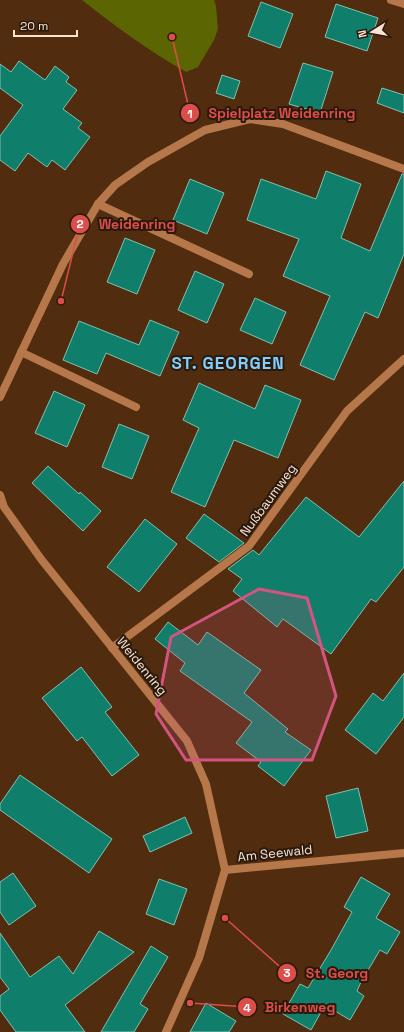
<svg xmlns="http://www.w3.org/2000/svg" width="404" height="1032" font-family="'Space Grotesk',sans-serif">
<rect width="100%" height="100%" fill="#512c0f"/>
<!-- green -->
<path fill="#5b6502" d="M 82,0 L 214,0 L 216,6 L 218,29 L 214,40 L 198,67 L 186,72 C 149,51 116,27 82,0 Z"/>
<!-- building -->
<g fill="#0f7e6a" stroke="#82c0b0">
<polygon points="261,2 293,14 280,48 248,36"/>
<polygon points="336,4 378,18 367,51 325,37"/>
<polygon points="19,61 45,80 55,66 69,77 66,82 77,90 63,109 82,123 78,128 90,137 65,170 52,160 47,167 28,153 15,171 0,160 0,136 23,105 0,88 0,64 11,72"/>
<polygon points="303,63 333,72 320,113 289,104"/>
<polygon points="222,75 240,81 234,99 216,93"/>
<polygon points="382,88 404,95 404,113 377,103"/>
<polygon points="326,171 361,184 341,238 370,251 402,174 404,174 404,254 378,318 365,312 334,380 300,365 330,296 283,276 299,239 247,220 261,179 316,199"/>
<polygon points="190,179 224,193 207,234 173,220"/>
<polygon points="125,238 155,250 137,294 107,282"/>
<polygon points="195,271 224,284 207,323 178,310"/>
<polygon points="255,298 286,312 272,344 240,330"/>
<polygon points="150,320 179,332 160,376 106,353 97,374 63,360 79,321 139,345"/>
<polygon points="199,383 255,409 265,385 301,400 278,458 234,440 205,507 171,492 199,428 183,420"/>
<polygon points="54,391 85,405 67,447 35,433"/>
<polygon points="119,424 149,436 132,479 102,467"/>
<polygon points="48,466 79,494 80,492 101,511 83,531 32,483"/>
<polygon points="404,481 404,567 376,602 371,599 331,654 283,619 277,627 233,591 242,579 228,569 253,550 259,555 306,497 359,537"/>
<polygon points="204,514 244,543 219,562 186,538"/>
<polygon points="145,519 177,544 139,592 107,567"/>
<polygon points="168,622 198,645 207,632 261,670 244,693 288,729 285,732 311,750 284,786 258,766 261,762 236,743 252,722 180,671 185,663 155,639"/>
<polygon points="81,667 112,707 105,712 139,755 112,776 82,737 77,741 42,698"/>
<polygon points="404,673 404,717 376,754 345,730 373,693 383,701"/>
<polygon points="20,775 112,839 89,873 0,810 0,804"/>
<polygon points="358,788 368,831 336,838 326,796"/>
<polygon points="185,817 192,833 150,852 143,836"/>
<polygon points="13,873 36,906 9,925 0,912 0,882"/>
<polygon points="361,877 390,894 376,918 400,932 387,954 380,950 361,982 357,991 364,996 350,1020 325,1005 311,1030 283,1014 300,984 308,988 331,950 352,912 344,907"/>
<polygon points="159,879 187,889 174,925 146,914"/>
<polygon points="99,931 134,952 65,1005 85,1032 16,1032 0,1010 0,996 9,989 0,977 0,933 30,977 59,956 73,974"/>
<polygon points="151,946 168,957 140,1004 148,1009 134,1032 101,1032"/>
<polygon points="206,1003 236,1021 229,1032 190,1032"/>
</g>
<g fill="none" stroke-linecap="round" stroke-linejoin="round">
<!-- minor -->
<g stroke="#b6784a" stroke-width="8">
<polyline points="391,0 404,4"/>
<polyline points="98,204 249,274"/>
<polyline points="21,352 136,407"/>
<polyline points="0,397 63,264 98,204 115,185 148,162 205,130 250,119 283,124 404,169"/>
<polyline points="0,495 4,507 41,559 187,741 206,784 225,870 199,958 166,1032"/>
<polyline points="112,648 249,546 347,411 404,359"/>
<polyline points="225,870 404,853"/>
</g>
</g>
<!-- marked area -->
<path fill="#d3557f" fill-opacity="0.2" stroke="#d3557f" stroke-width="3" stroke-linejoin="round" d="M 259,589 L 307,598 L 336,696 L 312,760 L 186,760 L 156,714 L 171,637 Z"/>
<g text-anchor="middle" dominant-baseline="central" stroke-width="4" stroke-linejoin="round" paint-order="stroke">
<!-- street labels -->
<g font-size="13" fill="#fae3d3" stroke="#2a1a0e">
<text transform="translate(268 500) rotate(-54)">Nußbaumweg</text>
<text transform="translate(142 666) rotate(51)">Weidenring</text>
<text transform="translate(275 853) rotate(-6)">Am Seewald</text>
</g>
<!-- district labels -->
<g font-size="17" font-weight="bold" letter-spacing="1" fill="#82cffd" stroke="#2a1a0e">
<text x="228" y="363">ST. GEORGEN</text>
</g>
</g>
<!-- callouts -->
<path fill="none" stroke="#dd4d4a" stroke-width="1.5" d="M172 37L190 113M61 301L80 224M225 918L287 973M190 1003L247 1007"/>
<g fill="#dd4d4a" stroke="#2a1a0e" stroke-width="1.5">
<circle cx="172" cy="37" r="4"/>
<circle cx="61" cy="301" r="4"/>
<circle cx="225" cy="918" r="4"/>
<circle cx="190" cy="1003" r="4"/>
<circle cx="190" cy="113" r="10"/>
<circle cx="80" cy="224" r="10"/>
<circle cx="287" cy="973" r="10"/>
<circle cx="247" cy="1007" r="10"/>
</g>
<g font-size="12" text-anchor="middle" font-weight="bold" fill="#fff">
<text x="190" y="118">1</text>
<text x="80" y="228">2</text>
<text x="287" y="977">3</text>
<text x="247" y="1012">4</text>
</g>
<g font-size="14" text-anchor="middle" font-weight="bold" fill="#dd4d4a" stroke="#2a1a0e" stroke-width="4" stroke-linejoin="round" paint-order="stroke">
<text x="282" y="118">Spielplatz Weidenring</text>
<text x="137" y="229">Weidenring</text>
<text x="337" y="978">St. Georg</text>
<text x="300" y="1012">Birkenweg</text>
</g>
<!-- north arrow -->
<g transform="translate(372 32) rotate(259)" stroke="#2a1a0e" stroke-width="3" paint-order="stroke">
<path d="M0-3L7 15L0 10L-7 15Z" fill="#fae3d3"/>
<text y="-6" font-size="11" font-weight="bold" text-anchor="middle" fill="#fae3d3">N</text>
</g>
<!-- scale -->
<path d="M14 30v6h63v-6" fill="none" stroke="#fae3d3" stroke-width="2"/>
<text x="20" y="30" font-size="12" fill="#fae3d3" stroke="#2a1a0e" stroke-width="3" paint-order="stroke">20 m</text>
</svg>
